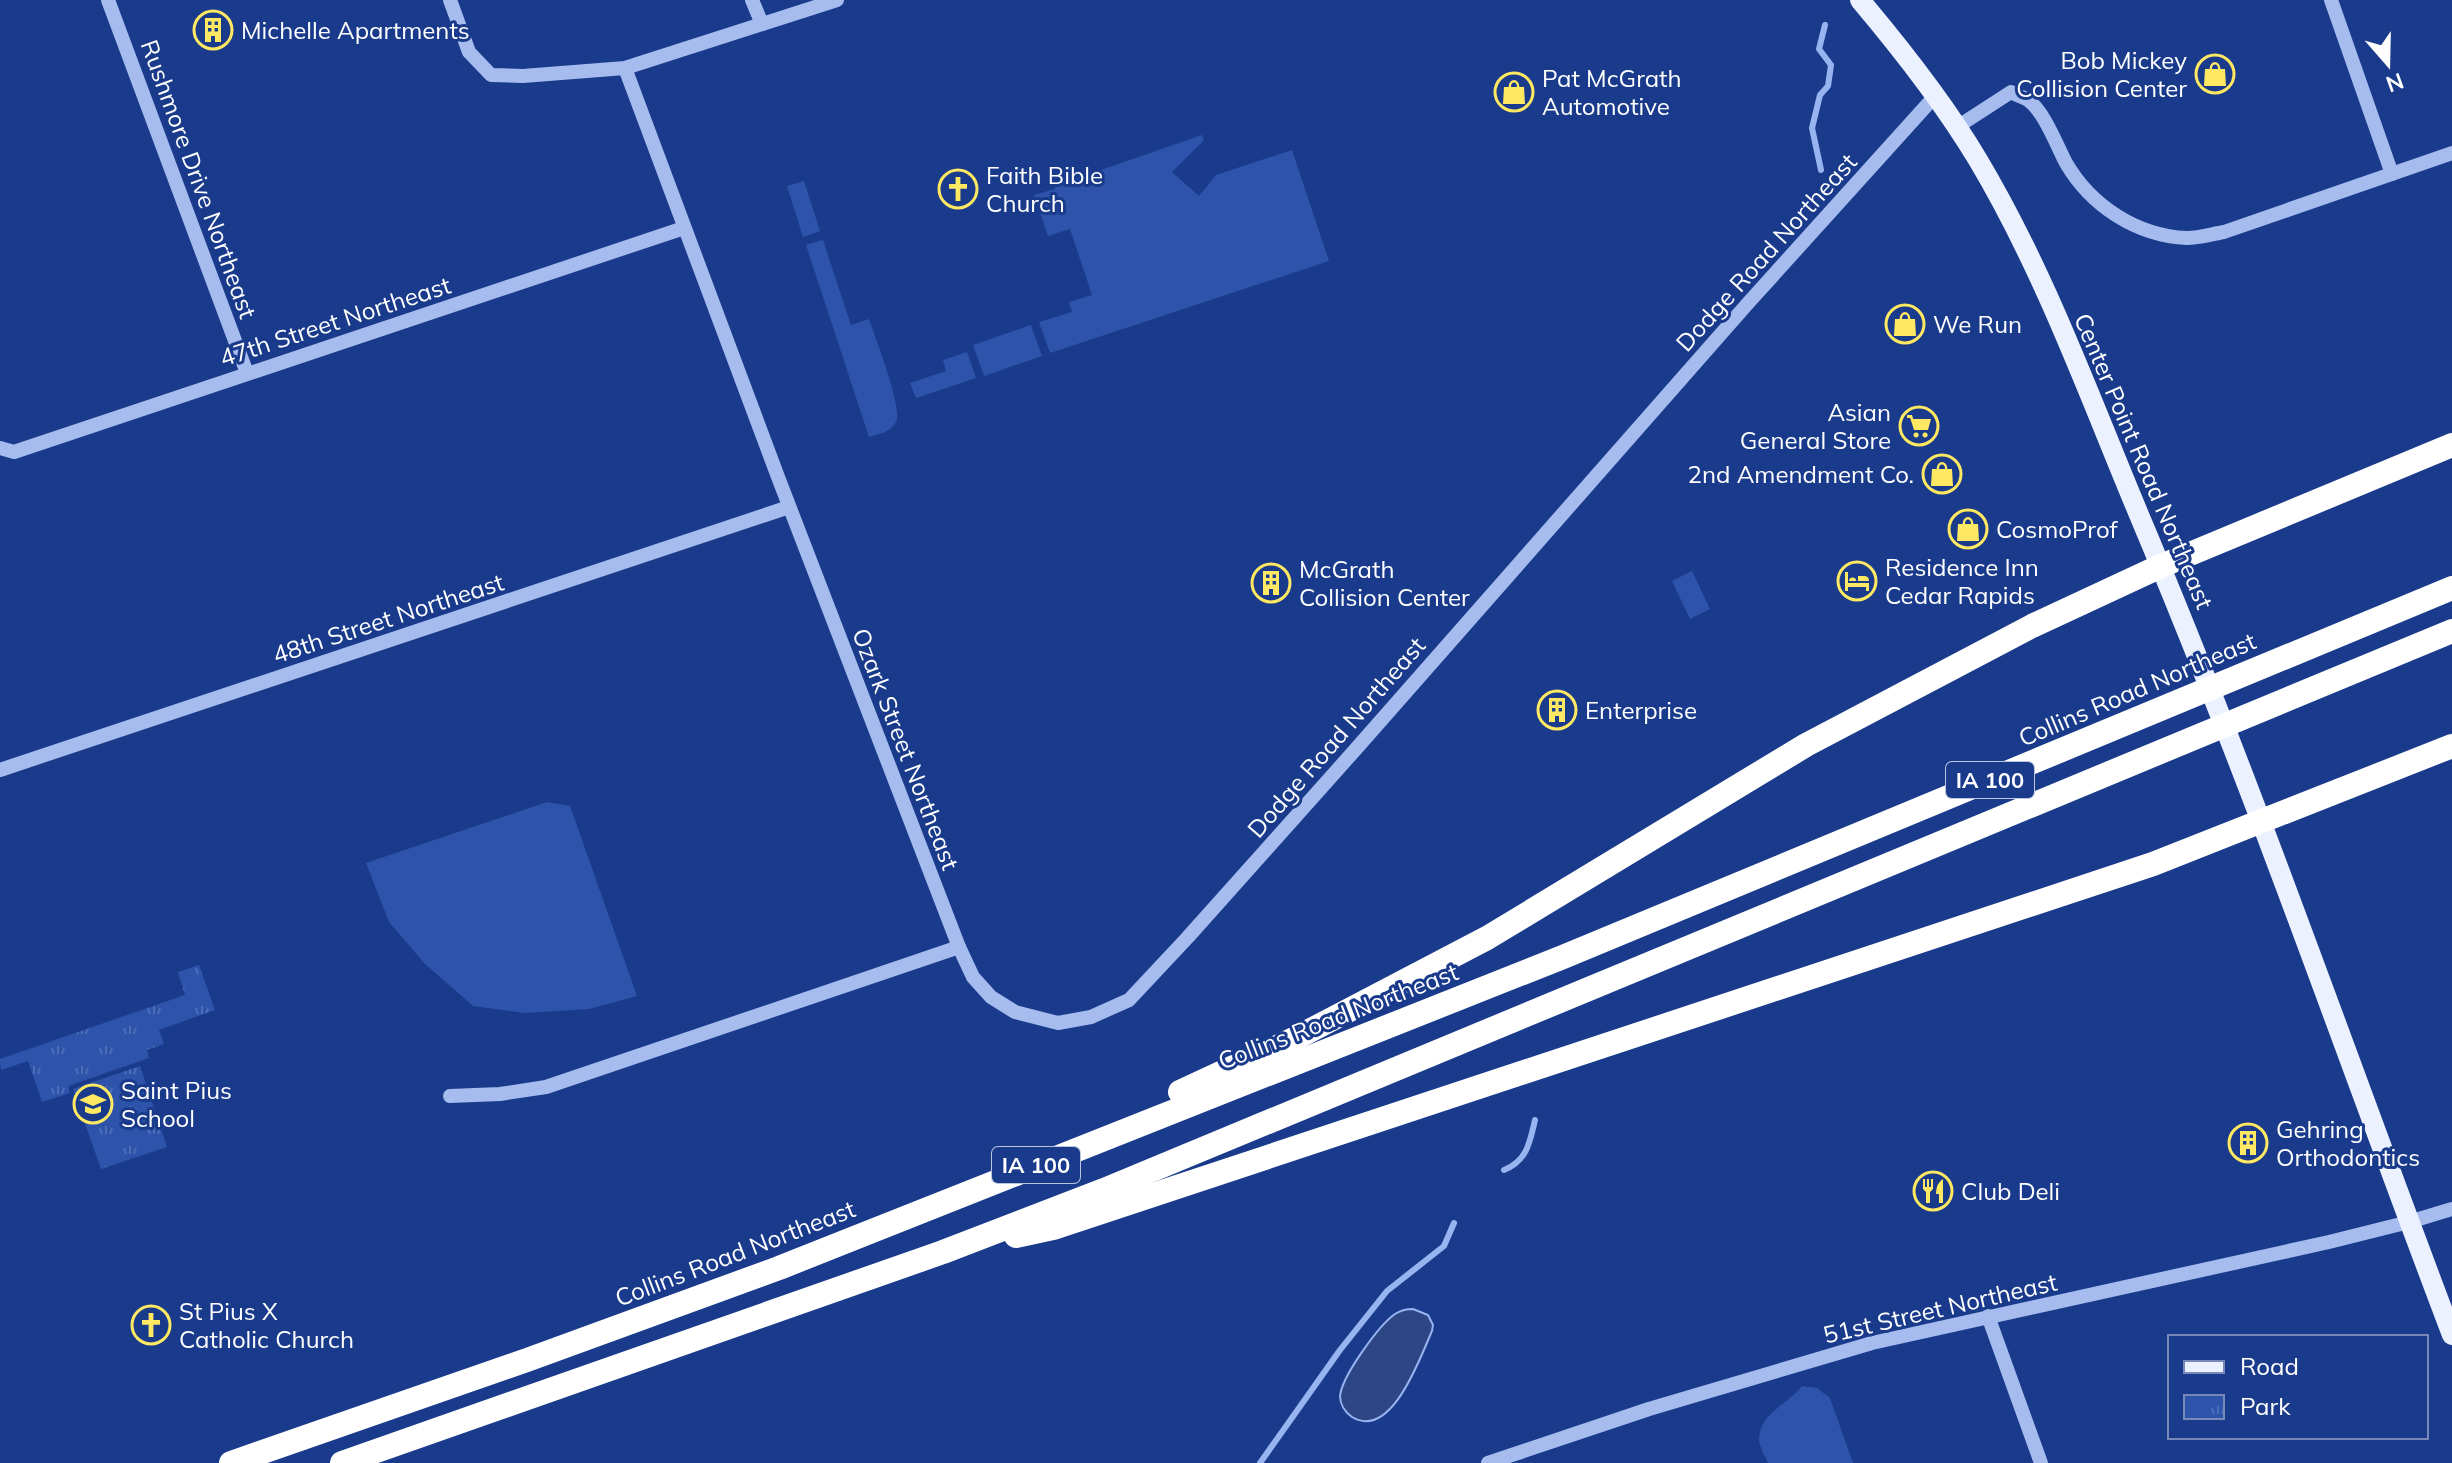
<svg xmlns="http://www.w3.org/2000/svg" width="2452" height="1463" font-family="Mulish,sans-serif">
<defs>
<pattern id="park-tufts" width="24" height="20" patternUnits="userSpaceOnUse" patternTransform="scale(2)"><rect width="24" height="20" fill="#2d54aa"/><path d="M3 7l-1-3M5 7V3M7 7l1-3M15 17l-1-3M17 17v-4M19 17l1-3" fill="none" stroke="#4c6eb7"/></pattern>
</defs>
<rect width="100%" height="100%" fill="#1a3b8c"/>
<!-- grass -->
<g fill="#2d54aa">
<polygon points="1202,135 1204,140 1172,172 1199,196 1216,175 1292,150 1329,261 1050,353 1039,322 1072,312 1069,302 1092,295 1070,229 1048,236 1034,195 1055,189 1055,186"/>
<polygon points="804,181 820,231 803,237 787,186"/>
<path d="M 823,240 L 851,325 L 869,319 C 875,337 903,409 896,422 C 891,432 879,434 869,437 L 806,245 Z"/>
<polygon points="1031,325 1042,356 984,376 973,345"/>
<polygon points="967,352 976,378 916,398 910,383 946,371 943,360"/>
<polygon points="1692,571 1710,609 1690,619 1672,581"/>
<polygon points="547,802 570,806 637,996 589,1009 525,1013 473,1006 424,963 389,922 366,863"/>
<path d="M 1802,1386 L 1817,1388 L 1830,1398 L 1853,1463 L 1768,1463 C 1765,1456 1759,1446 1759,1439 C 1760,1412 1788,1405 1802,1386 Z"/>
</g>
<!-- park -->
<g fill="url(#park-tufts)">
<polygon points="199,965 215,1010 159,1030 164,1044 147,1050 149,1058 68,1086 70,1093 42,1102 28,1061 1,1070 0,1059 185,995 178,972"/>
<polygon points="140,1066 167,1147 101,1169 73,1089"/>
</g>
<!-- water -->
<path fill="#2e4683" stroke="#98b4f0" stroke-width="2" d="M 1413,1309 L 1428,1315 L 1433,1325 L 1432,1331 C 1421,1355 1392,1441 1352,1417 C 1345,1412 1340,1404 1340,1396 C 1342,1376 1379,1325 1395,1314 C 1401,1310 1406,1309 1413,1309 Z"/>
<g fill="none" stroke-linecap="round" stroke-linejoin="round">
<!-- stream -->
<g stroke="#98b4f0" stroke-width="6">
<polyline points="1821,170 1812,128 1820,95 1828,86 1831,65 1819,49 1825,25"/>
<path d="M 1504,1170 C 1527,1161 1530,1142 1535,1120"/>
<polyline points="1260,1463 1340,1350 1387,1291 1444,1246 1454,1223"/>
</g>
<!-- minor -->
<g stroke="#a6bcee" stroke-width="14">
<polyline points="108,0 247,373"/>
<polyline points="450,0 469,52 491,75 523,76 625,68 837,0"/>
<polyline points="752,0 762,24"/>
<polyline points="2331,0 2392,174"/>
<path d="M 1957,127 L 2011,92 C 2016,95 2023,97 2028,100 C 2044,111 2057,146 2066,163 C 2091,206 2137,236 2187,238 C 2199,238 2212,234 2224,232 L 2452,153"/>
<polyline points="0,448 14,452 684,228"/>
<polyline points="0,770 789,507"/>
<polyline points="959,947 973,977 991,997 1015,1012 1058,1023 1091,1017 1129,1000 1188,937 1355,750 1749,302 1936,95"/>
<polyline points="450,1096 500,1094 546,1087 959,947 778,477 625,68"/>
<polyline points="1988,1316 2041,1463"/>
<polyline points="1488,1463 1649,1409 1872,1343 2329,1242 2409,1222 2452,1209"/>
</g>
<!-- major -->
<path stroke="#ecf1ff" stroke-width="20" d="M 1860,0 C 1903,51 1944,103 1978,160 C 2046,274 2091,401 2142,522 C 2255,790 2349,1064 2452,1335"/>
<!-- highway -->
<g stroke="#fff" stroke-width="24">
<polyline points="1180,1092 1292,1040 1487,938 1806,745 2032,626 2161,566 2452,445"/>
<polyline points="1016,1236 1053,1228 2153,864 2452,746"/>
<polyline points="231,1463 527,1360 779,1268 1563,957 2452,588"/>
<polyline points="342,1463 943,1252 1104,1190 2452,631"/>
</g>
</g>
<!-- icons -->
<defs>
<symbol id="building-ring" viewBox="-11 -11 22 22"><circle r="9.5" fill="#1a3b8c" stroke="#ffe862" stroke-width="1.5"/><path d="M-4-6H4V6H1V3H-1V6H-4ZM-2.5-4.3h1.7v1.8h-1.7ZM.8-4.3h1.7v1.8H.8ZM-2.5-1h1.7V.8h-1.7ZM.8-1h1.7V.8H.8Z" fill="#ffe862"/></symbol>
<symbol id="shop-ring" viewBox="-11 -11 22 22"><circle r="9.5" fill="#1a3b8c" stroke="#ffe862" stroke-width="1.5"/><path d="M-5-2.5h2.3a2.7 3.5 0 0 1 5.4 0H5L5.5 6h-11ZM-1.5-2.5h3a1.5 2.3 0 0 0-3 0Z" fill="#ffe862"/></symbol>
<symbol id="church-ring" viewBox="-11 -11 22 22"><circle r="9.5" fill="#1a3b8c" stroke="#ffe862" stroke-width="1.5"/><path d="M-1.2-6h2.4v3.5h3.3v2.4h-3.3V6h-2.4V-.1h-3.3v-2.4h3.3Z" fill="#ffe862"/></symbol>
<symbol id="supermarket-ring" viewBox="-11 -11 22 22"><circle r="9.5" fill="#1a3b8c" stroke="#ffe862" stroke-width="1.5"/><path d="M-6-5.5h2.5l.6 2H6L4.5 2H-2.5L-4.4-4H-6ZM-1.5 3.2a1.3 1.3 0 1 0 .1 0ZM3 3.2a1.3 1.3 0 1 0 .1 0Z" fill="#ffe862"/></symbol>
<symbol id="hotel-ring" viewBox="-11 -11 22 22"><circle r="9.5" fill="#1a3b8c" stroke="#ffe862" stroke-width="1.5"/><path d="M-6-4.5h1.5V1H6V5H4.5V3h-9V5H-6ZM-4 0a1.8 1.8 0 1 1 3.6 0ZM.5 0V-2.5h3Q6-2.5 6 0Z" fill="#ffe862"/></symbol>
<symbol id="school-ring" viewBox="-11 -11 22 22"><circle r="9.5" fill="#1a3b8c" stroke="#ffe862" stroke-width="1.5"/><path d="M0-5L7-2L0 1L-7-2ZM-4 1L0 2.5L4 1V4Q0 6-4 4Z" fill="#ffe862"/></symbol>
<symbol id="restaurant-ring" viewBox="-11 -11 22 22"><circle r="9.5" fill="#1a3b8c" stroke="#ffe862" stroke-width="1.5"/><path d="M-5-6h1v4h1v-4h1v4h1v-4h1v5L-1.5 .5V6h-2V.5L-5-1ZM5-6V6H3V1.5H1.5Q1.5-4 5-6Z" fill="#ffe862"/></symbol>
</defs>
<g fill-rule="evenodd">
<use href="#building-ring" x="191" y="8" width="44" height="44"/>
<use href="#shop-ring" x="2193" y="52" width="44" height="44"/>
<use href="#shop-ring" x="1492" y="70" width="44" height="44"/>
<use href="#church-ring" x="936" y="167" width="44" height="44"/>
<use href="#shop-ring" x="1883" y="302" width="44" height="44"/>
<use href="#supermarket-ring" x="1897" y="404" width="44" height="44"/>
<use href="#shop-ring" x="1920" y="452" width="44" height="44"/>
<use href="#shop-ring" x="1946" y="507" width="44" height="44"/>
<use href="#hotel-ring" x="1835" y="559" width="44" height="44"/>
<use href="#building-ring" x="1249" y="561" width="44" height="44"/>
<use href="#building-ring" x="1535" y="688" width="44" height="44"/>
<use href="#school-ring" x="71" y="1082" width="44" height="44"/>
<use href="#building-ring" x="2226" y="1121" width="44" height="44"/>
<use href="#restaurant-ring" x="1911" y="1169" width="44" height="44"/>
<use href="#church-ring" x="129" y="1303" width="44" height="44"/>
</g>
<g text-anchor="middle" dominant-baseline="central" stroke-width="6" stroke-linejoin="round" paint-order="stroke">
<!-- shield labels -->
<g fill="#1a3b8c" stroke="#bac4dc" stroke-width="2">
<rect x="1946" y="762" width="88" height="36" rx="6"/>
<rect x="992" y="1147" width="88" height="36" rx="6"/>
</g>
<g font-size="22" font-weight="bold" fill="#fff">
<text x="1990" y="780">IA 100</text>
<text x="1036" y="1165">IA 100</text>
</g>
<!-- poi labels -->
<g font-size="24" fill="#fff" stroke="#1a3b8c" text-anchor="start">
<text x="241" y="30">Michelle Apartments</text>
<text x="2187" y="60" text-anchor="end">Bob Mickey<tspan x="2187" dy="28">Collision Center</tspan></text>
<text x="1542" y="78">Pat McGrath<tspan x="1542" dy="28">Automotive</tspan></text>
<text x="986" y="175">Faith Bible<tspan x="986" dy="28">Church</tspan></text>
<text x="1933" y="324">We Run</text>
<text x="1891" y="412" text-anchor="end">Asian<tspan x="1891" dy="28">General Store</tspan></text>
<text x="1914" y="474" text-anchor="end">2nd Amendment Co.</text>
<text x="1996" y="529">CosmoProf</text>
<text x="1885" y="567">Residence Inn<tspan x="1885" dy="28">Cedar Rapids</tspan></text>
<text x="1299" y="569">McGrath<tspan x="1299" dy="28">Collision Center</tspan></text>
<text x="1585" y="710">Enterprise</text>
<text x="121" y="1090">Saint Pius<tspan x="121" dy="28">School</tspan></text>
<text x="2276" y="1129">Gehring<tspan x="2276" dy="28">Orthodontics</tspan></text>
<text x="1961" y="1191">Club Deli</text>
<text x="179" y="1311">St Pius X<tspan x="179" dy="28">Catholic Church</tspan></text>
</g>
<!-- street labels -->
<g font-size="24" fill="#fff" stroke="#1a3b8c">
<text transform="translate(199 179) rotate(70)">Rushmore Drive Northeast</text>
<text transform="translate(1766 252) rotate(-48)">Dodge Road Northeast</text>
<text transform="translate(335 321) rotate(-18)">47th Street Northeast</text>
<text transform="translate(2144 461) rotate(67)">Center Point Road Northeast</text>
<text transform="translate(388 618) rotate(-18)">48th Street Northeast</text>
<text transform="translate(2137 689) rotate(-23)">Collins Road Northeast</text>
<text transform="translate(1336 737) rotate(-49)">Dodge Road Northeast</text>
<text transform="translate(906 749) rotate(69)">Ozark Street Northeast</text>
<text transform="translate(1338 1016) rotate(-21)">Collins Road Northeast</text>
<text transform="translate(735 1253) rotate(-21)">Collins Road Northeast</text>
<text transform="translate(1940 1308) rotate(-13)">51st Street Northeast</text>
</g>
</g>
<!-- legend -->
<rect x="2168" y="1335" width="260" height="104" fill="#1a3b8c" stroke="#7689ba" stroke-width="2"/>
<rect x="2184" y="1361" width="40" height="12" fill="#ecf1ff" stroke="#7689ba" stroke-width="2"/>
<text x="2240" y="1375" font-size="24" fill="#ffffff">Road</text>
<rect x="2184" y="1395" width="40" height="24" fill="url(#park-tufts)" stroke="#7689ba" stroke-width="2"/>
<text x="2240" y="1415" font-size="24" fill="#ffffff">Park</text>
<!-- north arrow -->
<g transform="translate(2388 64) rotate(160)" stroke="#1a3b8c" stroke-width="6" paint-order="stroke">
<path d="M0-6L14 30L0 20L-14 30Z" fill="#ffffff"/>
<text y="-12" font-size="22" font-weight="bold" text-anchor="middle" fill="#ffffff">N</text>
</g>
</svg>
